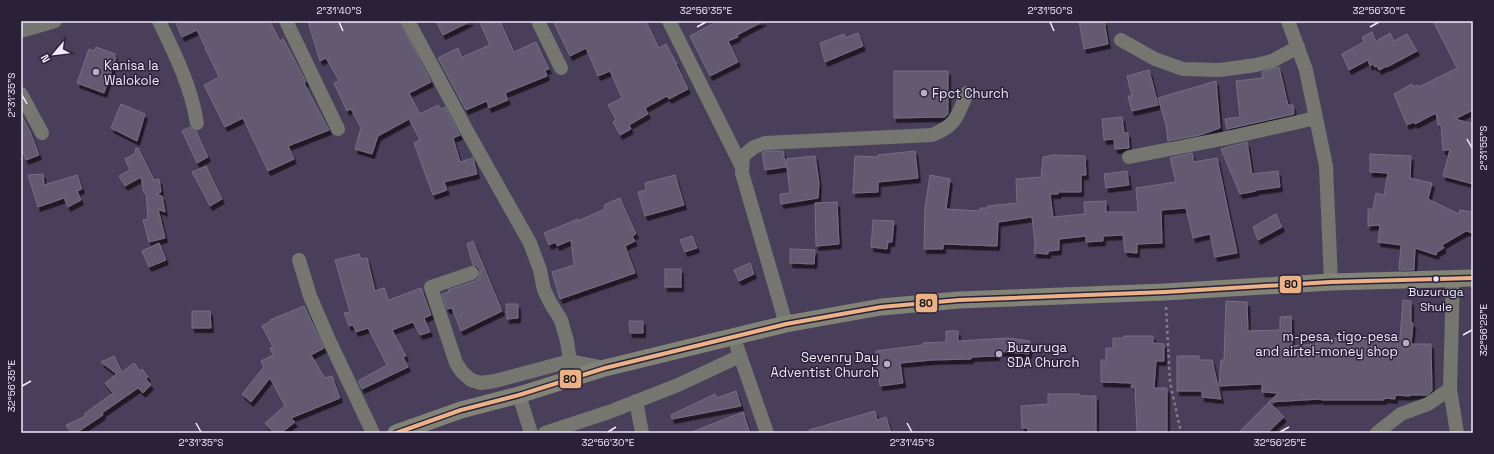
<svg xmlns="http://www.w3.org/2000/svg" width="1494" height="454" font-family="'Space Grotesk',sans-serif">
<defs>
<filter id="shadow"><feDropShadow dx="2.5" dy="4.5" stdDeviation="0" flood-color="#0009"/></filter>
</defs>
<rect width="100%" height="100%" fill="#4a3f5b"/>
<!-- building -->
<g fill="#635a71" stroke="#776d85" filter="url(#shadow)">
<polygon points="175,21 270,21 280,41 283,39 290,51 306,82 304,83 329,130 288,146 294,159 268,171 243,118 225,127 204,85 219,77 205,48 206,48 197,30 182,37"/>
<polygon points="308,21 400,21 431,82 409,93 420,114 438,105 441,109 445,107 460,135 453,138 460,162 473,158 477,174 444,182 447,190 433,195 414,143 420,140 409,119 378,136 372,154 355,149 361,128 351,109 347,111 334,83 339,81 326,58 320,61"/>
<polygon points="436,21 471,21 443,35"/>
<polygon points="479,21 500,21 514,52 536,42 549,69 545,70 547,76 505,93 508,100 489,108 487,101 466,110 438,58 458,48 462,57 490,45"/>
<polygon points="553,21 646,21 659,48 666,44 677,64 676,64 688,89 669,99 667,96 645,108 648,114 629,125 631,129 620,135 613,122 616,120 608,105 622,98 610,71 598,76 586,48 570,56"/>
<polygon points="718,21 764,21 737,35 738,37 728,41 738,62 710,76 690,36"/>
<polygon points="1079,21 1104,21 1108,44 1084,49"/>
<polygon points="1433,21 1473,21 1473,110 1455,119 1473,124 1473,184 1443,176 1450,150 1443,150 1441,125 1438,125 1436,113 1415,124 1414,122 1407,125 1394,94 1412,84 1413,87 1418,85 1419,87 1457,68"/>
<polygon points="1372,32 1376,41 1390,33 1394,41 1407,34 1417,51 1387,67 1387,66 1379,70 1377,66 1375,67 1373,64 1370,66 1368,60 1349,70 1342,54 1364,42 1362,37"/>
<polygon points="858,33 863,46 825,62 820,43 844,34 845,38"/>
<polygon points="96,47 115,54 114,57 116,58 104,93 77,83 89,49 94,51"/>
<polygon points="1279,67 1288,105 1293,105 1294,114 1227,129 1225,119 1240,117 1236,81 1263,78 1262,72"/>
<polygon points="1149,70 1158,105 1132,111 1128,96 1132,96 1127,76"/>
<polygon points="894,71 948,71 948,114 945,117 894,118"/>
<polygon points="1216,81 1220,128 1200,135 1168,141 1166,125 1158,98"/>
<polygon points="121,104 145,114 137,141 111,128"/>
<polygon points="21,114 31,134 39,155 26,160 21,147"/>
<polygon points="1122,117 1124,133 1128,133 1129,148 1115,149 1114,139 1104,140 1102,119"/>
<polygon points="190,127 194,131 196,131 208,157 197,163 182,131"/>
<polygon points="1247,142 1252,174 1278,171 1280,187 1256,190 1256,191 1240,194 1221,149"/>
<polygon points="138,148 154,180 159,179 161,192 156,194 162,196 165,212 158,209 165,238 149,242 143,220 148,219 146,193 144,193 141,177 125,186 119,176 130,170 125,159 136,153 135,149"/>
<polygon points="767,151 783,151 786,167 765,170 762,153"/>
<polygon points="915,151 918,178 878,182 878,192 853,193 855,156 878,157 878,155"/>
<polygon points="1192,153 1194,162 1217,158 1237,253 1215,257 1210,234 1193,238 1186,208 1161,210 1162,243 1137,244 1137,253 1125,252 1123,235 1103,236 1103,241 1086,242 1086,236 1059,239 1059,250 1048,251 1048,254 1034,253 1035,243 1032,217 998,222 997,246 943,244 943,249 924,249 925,208 930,175 950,179 946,209 980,211 980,208 988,208 988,206 1017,203 1016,179 1041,177 1043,157 1053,155 1085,156 1086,175 1081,175 1081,192 1058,192 1058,194 1050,194 1053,217 1085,214 1084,202 1106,201 1106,212 1138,212 1136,188 1176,182 1170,158"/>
<polygon points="1370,154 1411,156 1410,178 1432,183 1428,199 1459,214 1460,210 1473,212 1473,233 1466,231 1442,245 1444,248 1437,252 1436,255 1415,248 1414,270 1399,270 1401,245 1378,242 1380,225 1368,226 1368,209 1373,209 1376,193 1384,195 1388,173 1370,172"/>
<polygon points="815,156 819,183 818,198 781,204 780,194 790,193 786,159"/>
<polygon points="206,166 222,199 210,206 192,172"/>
<polygon points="1127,171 1129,185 1106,188 1104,174"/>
<polygon points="43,174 44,185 77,175 82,189 77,191 81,200 68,207 64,198 38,207 28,175"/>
<polygon points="675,175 684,205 645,216 638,192 646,190 645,183"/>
<polygon points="620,198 636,234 632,236 635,241 625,246 635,273 560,299 552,272 574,265 571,240 557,246 556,242 549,245 544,233 578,219 578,221 605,209 604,205"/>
<polygon points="837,202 839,244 816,246 815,203"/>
<polygon points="1276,214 1282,227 1258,240 1253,227"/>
<polygon points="873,220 894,221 892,242 888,242 887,249 871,247"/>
<polygon points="692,236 697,248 685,252 680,240"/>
<polygon points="473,241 502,311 461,331 452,308 447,309 442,294 449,292 448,290 475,281 479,278 480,274 480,270 477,266 473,265 467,244"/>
<polygon points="159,243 166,260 149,267 142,251"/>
<polygon points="790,249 815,250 814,264 790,263"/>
<polygon points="359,254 361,259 367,258 375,291 384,288 389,300 421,288 431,315 424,318 430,332 420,335 413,322 392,330 406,356 403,357 408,367 362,389 358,381 387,365 368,328 356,332 353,325 349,326 344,313 350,312 335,260"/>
<polygon points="750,263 754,274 739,281 734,270"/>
<rect x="665" y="269" width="16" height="18"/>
<polygon points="1403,300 1411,301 1411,323 1413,323 1411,344 1431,344 1432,391 1427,395 1410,395 1410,396 1395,395 1395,399 1384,398 1384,400 1321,400 1321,399 1269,402 1278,393 1262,392 1262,384 1219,386 1221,360 1224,360 1226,301 1247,302 1248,331 1280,330 1280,317 1291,316 1292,346 1317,344 1318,339 1357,337 1357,340 1400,338"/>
<polygon points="506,304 518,304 518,318 507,319"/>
<polygon points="304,306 324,348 311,355 325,378 332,376 340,398 291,418 295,422 281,433 274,433 265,423 285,406 270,378 251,402 242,394 264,367 261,361 273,355 270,348 273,347 262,326 271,321 270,320"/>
<polygon points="192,311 210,311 211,328 192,328"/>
<polygon points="629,321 643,321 643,333 630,333"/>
<polygon points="946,331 958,331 958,341 1008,338 1030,341 1029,354 997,351 997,356 971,357 971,359 932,360 900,363 903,383 880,386 876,351 923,345 923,343 946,342"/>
<polygon points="1124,336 1153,336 1153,343 1164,344 1164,361 1156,361 1154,388 1167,388 1167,433 1137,433 1135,388 1131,387 1132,383 1101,382 1101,360 1106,360 1106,348 1113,348 1113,338 1124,338"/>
<polygon points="114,356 122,372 134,363 140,371 142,369 148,377 146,379 151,385 143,393 138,388 102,413 103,415 76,433 71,433 66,425 86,416 84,414 113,393 105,383 117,374 101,362"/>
<polygon points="1177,356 1199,356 1199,360 1212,360 1221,399 1202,397 1202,391 1177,391"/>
<polygon points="736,391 741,406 672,419 671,415 715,394 717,398"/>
<polygon points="1048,394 1080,394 1080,396 1096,396 1096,433 1028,433 1028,428 1022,428 1021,406 1048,404"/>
<polygon points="1269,402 1284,417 1267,433 1238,433"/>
<polygon points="875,411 877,420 886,417 891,433 810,433 809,430"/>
<polygon points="743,412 750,433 692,433 692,432"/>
</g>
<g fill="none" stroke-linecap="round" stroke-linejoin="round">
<!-- path -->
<polyline stroke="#807e80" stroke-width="2.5" stroke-dasharray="3 3" stroke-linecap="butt" points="1166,307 1170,382 1181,433"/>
<!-- minor -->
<g stroke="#757670" stroke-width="14">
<path d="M 159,21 C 175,54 191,86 197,123"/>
<polyline points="286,21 338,129"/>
<polyline points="408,21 467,131 530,243 540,270 544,290 551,304 561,320 567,341 570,361 605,368"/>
<polyline points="538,21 561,68"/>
<polyline points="669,21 742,167"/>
<polyline points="1288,21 1306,70 1326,166 1331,282"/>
<polyline points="21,31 55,21"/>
<polyline points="1121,40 1155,59 1183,69 1220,70 1256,65 1272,61 1298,47"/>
<polyline points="21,94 42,133"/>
<polyline points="1129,157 1227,138 1316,118"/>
<polyline points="299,260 310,296 328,338 373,433"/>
<polyline points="472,273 431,287 456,363 462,372 471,380 481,383 495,381 570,361"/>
<polyline points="1453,279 1450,389 1457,433"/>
<path d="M 786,324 L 742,173 L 743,156 L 754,147 L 765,143 L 932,135 C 957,125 957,116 967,93"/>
<polyline points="737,347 767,433"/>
<polyline points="519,395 531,433"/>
<polyline points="636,401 642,433"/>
<polyline points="545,433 609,412 678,385 740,356"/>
<polyline points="1377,433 1401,414 1428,404 1450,389"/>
</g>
<!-- major -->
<polyline stroke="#808375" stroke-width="17" points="396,433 461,410 519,395 605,368 786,324 881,307 959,300 1165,292 1331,282 1473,278"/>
<defs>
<polyline id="bus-1" points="396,433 461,410 519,395 605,368 786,324 881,307 959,300 1165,292 1331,282 1473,278"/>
</defs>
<!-- bus-1 casing -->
<use href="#bus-1" stroke="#2a2139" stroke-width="7"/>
<!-- bus-1 -->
<use href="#bus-1" stroke="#ebb288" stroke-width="4"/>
</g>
<!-- ticks -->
<path fill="none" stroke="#f0e9fd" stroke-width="1.5" d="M 339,22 L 343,31M 1050,22 L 1054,31M 697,27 L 706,22M 1370,27 L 1379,22M 22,95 L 27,104M 1467,139 L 1472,148M 1463,335 L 1472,330M 22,386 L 31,381M 196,423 L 201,432M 907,423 L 912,432M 608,432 L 616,427M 1280,432 L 1289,427"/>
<!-- markers -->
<g fill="#b6aec4" stroke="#2a2139" stroke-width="1.5">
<circle cx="96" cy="72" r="4"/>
<circle cx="924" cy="93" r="4"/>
<circle cx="1406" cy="343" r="4"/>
<circle cx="999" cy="354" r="4"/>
<circle cx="887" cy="364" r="4"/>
</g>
<circle fill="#f0e9fd" stroke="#2a2139" stroke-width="1.5" cx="1436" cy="279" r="3.5"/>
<g text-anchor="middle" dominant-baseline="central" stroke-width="3" stroke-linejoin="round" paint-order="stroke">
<!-- bus labels -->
<g font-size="12" fill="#f0e9fd" stroke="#2a2139">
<text x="1436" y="292">Buzuruga<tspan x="1436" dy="15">Shule</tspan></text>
</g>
<!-- poi labels -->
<g font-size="13" fill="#f0e9fd" stroke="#2a2139" text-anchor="start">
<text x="104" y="65">Kanisa la<tspan x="104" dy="15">Walokole</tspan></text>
<text x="932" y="93">Fpct Church</text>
<text x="1398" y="336" text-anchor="end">m-pesa, tigo-pesa<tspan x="1398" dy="15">and airtel-money shop</tspan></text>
<text x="1007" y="347">Buzuruga<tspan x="1007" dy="15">SDA Church</tspan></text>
<text x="879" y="357" text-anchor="end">Sevenry Day<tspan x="879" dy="15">Adventist Church</tspan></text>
</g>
</g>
<g stroke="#2a2139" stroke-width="1.5">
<rect x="1279" y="275" width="23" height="19" rx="4" fill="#ebb288"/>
<rect x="915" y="293" width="23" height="20" rx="4" fill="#ebb288"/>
<rect x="559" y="369" width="23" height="20" rx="4" fill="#ebb288"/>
</g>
<g font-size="11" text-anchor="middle" font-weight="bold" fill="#111">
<text x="1291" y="288">80</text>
<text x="926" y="307">80</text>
<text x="570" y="383">80</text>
</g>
<!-- border -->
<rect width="1494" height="454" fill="none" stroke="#2a2139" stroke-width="44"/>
<!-- north arrow -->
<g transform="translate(54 54) rotate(242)" stroke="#2a2139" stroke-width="3" paint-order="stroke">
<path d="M0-3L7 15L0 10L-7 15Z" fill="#f0e9fd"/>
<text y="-6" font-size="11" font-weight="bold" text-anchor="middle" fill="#f0e9fd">N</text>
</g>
<rect x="22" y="22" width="1450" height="410" fill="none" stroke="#f0e9fd" stroke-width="1.5"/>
<g font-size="10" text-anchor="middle" fill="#f0e9fd">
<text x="339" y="14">2°31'40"S</text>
<text x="706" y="14">32°56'35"E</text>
<text x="1050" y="14">2°31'50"S</text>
<text x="1379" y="14">32°56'30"E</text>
<text transform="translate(11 95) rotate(-90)" y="4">2°31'35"S</text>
<text transform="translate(1483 148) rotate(-90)" y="4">2°31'55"S</text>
<text transform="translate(1483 330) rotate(-90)" y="4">32°56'25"E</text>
<text transform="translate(11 386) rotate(-90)" y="4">32°56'35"E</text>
<text x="201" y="446">2°31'35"S</text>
<text x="608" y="446">32°56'30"E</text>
<text x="912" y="446">2°31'45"S</text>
<text x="1280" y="446">32°56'25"E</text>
</g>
</svg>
